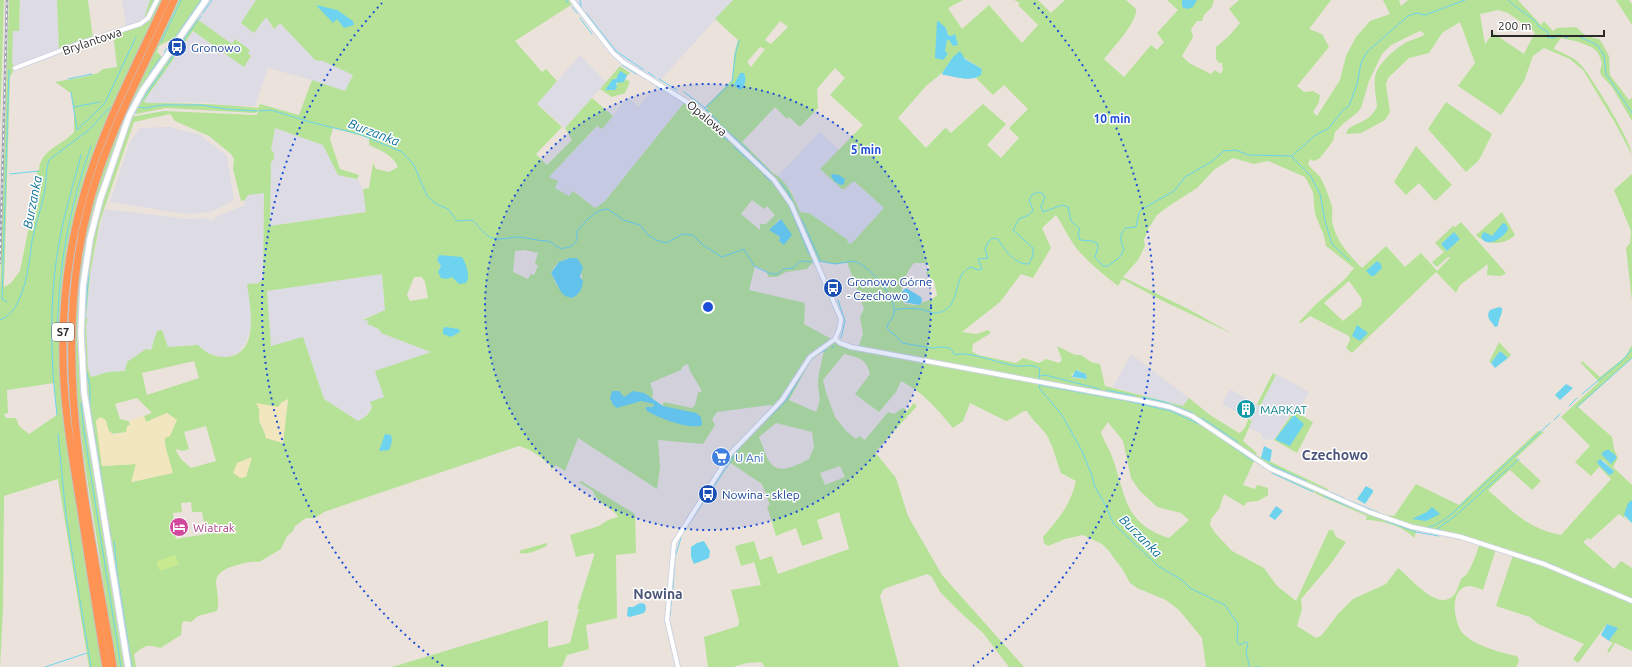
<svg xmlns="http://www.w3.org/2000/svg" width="1632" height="667" font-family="Ubuntu,sans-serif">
<rect width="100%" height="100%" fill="#ebe3db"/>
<!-- industrial -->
<g fill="#dddbe4">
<polygon points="20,0 57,0 59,51 15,68 12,62 13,31 19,31"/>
<polygon points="122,0 150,0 143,20 126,29"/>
<polygon points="206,0 256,0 241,24 254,32 266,17 273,29 280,23 315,60 323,61 353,75 345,91 312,80 268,68 255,106 231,106 202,102 146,103 144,101 193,31 244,67 251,56 247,53 249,50 236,39 232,44 194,17"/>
<polygon points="572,0 733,0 659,82 688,101 686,105 683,104 605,201 595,208 574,191 569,196 554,188 549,177 598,126 602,129 629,96 631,97 630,99 639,107 658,83 618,58"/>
<polygon points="580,55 606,82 565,128 537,104"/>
<polygon points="170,127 200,135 227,156 234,200 211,212 187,214 110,202 130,142 140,128"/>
<polygon points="275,128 323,145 338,175 358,180 363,189 367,212 270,226 271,162 274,158 274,153 271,150"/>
<polygon points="820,132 839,150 821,170 845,188 853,181 884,208 851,245 847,242 848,240 809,214 800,212 792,191 777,177"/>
<polygon points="264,192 263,278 259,283 247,284 250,297 251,325 247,341 239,352 229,357 220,357 207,353 197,345 168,347 162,330 153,343 151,350 125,371 108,372 91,377 88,368 86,337 86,324 88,319 86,319 87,305 90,274 104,209 187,219 208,218 210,221 222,214 245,205 245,200 248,195"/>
<polygon points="382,274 385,310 363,319 369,321 367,324 379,329 381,333 432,352 376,371 384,397 372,407 363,419 358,421 324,399 303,338 271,346 267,291"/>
<polygon points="1131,354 1189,398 1183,406 1113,387"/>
<polygon points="1276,375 1279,375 1309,392 1297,413 1293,411 1274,440 1262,439 1262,434 1249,428 1252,421 1222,404 1230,389 1260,406"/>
</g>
<!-- green -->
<g fill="#b5e297" fill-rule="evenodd">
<polygon points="0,0 4,0 0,126"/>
<path d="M 9,0 L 20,0 L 19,31 L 13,31 L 12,62 L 15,68 L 10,77 L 4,287 L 11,283 L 20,271 L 39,177 L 36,171 L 39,171 C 40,149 62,146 74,132 L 74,111 L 71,93 L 55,82 L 83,77 L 98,73 L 103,69 L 117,67 L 113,33 L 143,21 L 150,0 L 162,0 C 132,66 97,130 78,201 C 62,263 56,329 61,393 C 63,429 70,464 75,499 C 84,555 93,611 102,667 L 89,667 L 58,479 L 4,496 L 3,609 L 0,667 L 0,294 ZM 54,383 L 57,415 L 29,434 L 19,426 L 16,418 L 6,418 L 4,414 L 8,413 L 7,390 Z"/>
<polygon points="57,0 88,0 93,40 59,51"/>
<path d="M 178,0 L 202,0 L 177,36 L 159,46 L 157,52 L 162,57 L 130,107 L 134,107 L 130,117 L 164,111 L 257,115 L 258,111 L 255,113 L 166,108 L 136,114 L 134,112 L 150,83 L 194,17 L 232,44 L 235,39 L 250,50 L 248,53 L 251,56 L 244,67 L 193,31 L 144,101 L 146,103 C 183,103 224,104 258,108 L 260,104 L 299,115 L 312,80 L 345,91 L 353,75 L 323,61 L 315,60 L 280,23 L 274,29 L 266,17 L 254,33 L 241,23 L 256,0 L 572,0 L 574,3 L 515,41 L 542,72 L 546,69 L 557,81 L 537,104 L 562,127 L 536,154 L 547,165 L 572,140 L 565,128 L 592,98 L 613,116 L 602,129 L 597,126 L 549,177 L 558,181 L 555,188 L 569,196 L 573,191 L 595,208 L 605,201 L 684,103 L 686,105 L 688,101 L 703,112 L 708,108 L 706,106 L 732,80 L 734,55 L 738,40 L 715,19 L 733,0 L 963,0 L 948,8 L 962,29 L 989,5 L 1022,43 L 1038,25 L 1018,5 L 1020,3 L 1014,0 L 1038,0 L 1051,13 L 1065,0 L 1126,0 L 1136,9 C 1138,21 1112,49 1104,59 L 1124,77 L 1151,45 L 1157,50 L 1164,42 L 1157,33 L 1178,10 L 1167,0 L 1214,0 L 1212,7 L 1204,15 L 1202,21 L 1197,21 L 1191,29 L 1193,37 L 1182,56 L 1189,63 L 1211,74 L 1215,70 L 1220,74 L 1223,70 L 1222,63 L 1219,63 L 1216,59 L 1216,47 L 1229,36 L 1240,23 L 1229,9 L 1239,0 L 1331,0 L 1309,29 L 1322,34 L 1329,47 L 1297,86 L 1304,92 L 1313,91 L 1320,95 L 1319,102 L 1313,112 L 1317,116 L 1340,80 L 1346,56 L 1356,37 L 1370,21 L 1390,14 L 1383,0 L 1399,0 L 1401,6 L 1408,0 L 1518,0 L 1541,25 L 1544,21 L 1553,31 L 1557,28 L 1576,27 L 1586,36 L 1599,39 L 1602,43 L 1609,56 L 1610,75 L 1629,100 L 1632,98 L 1632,121 L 1612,87 L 1602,76 L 1600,72 L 1602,63 L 1598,53 L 1593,48 L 1579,42 L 1561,38 L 1555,46 L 1554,49 C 1564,54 1574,57 1581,65 C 1591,76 1632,142 1632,155 L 1614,121 L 1583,70 L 1570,59 L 1544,48 L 1533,56 L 1524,81 L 1501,115 L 1458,86 L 1475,63 L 1460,22 L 1442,33 L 1429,53 L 1409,58 L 1388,78 L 1386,84 L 1390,112 L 1385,120 L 1361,133 L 1346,134 L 1348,129 C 1360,121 1371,121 1377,106 C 1376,97 1374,87 1375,78 C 1376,65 1395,49 1405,43 C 1412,39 1418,39 1425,34 L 1420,31 L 1391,45 L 1382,54 L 1369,81 L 1361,108 L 1357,113 L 1344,123 L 1335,132 L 1333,141 L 1320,158 L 1314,161 L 1310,159 L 1308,164 C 1311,169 1316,172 1320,177 C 1325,185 1329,198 1332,206 C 1333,212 1331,219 1333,225 C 1337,242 1350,256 1362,268 L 1386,246 L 1405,267 L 1421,253 L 1437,271 L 1450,258 L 1448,257 L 1437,267 L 1432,262 L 1444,252 L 1435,243 L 1453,226 L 1455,227 L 1461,222 L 1506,273 L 1501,276 L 1487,275 L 1488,264 L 1460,285 L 1456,293 L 1436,272 L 1352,353 L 1346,348 L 1350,340 L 1349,336 L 1310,316 L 1301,323 L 1299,322 L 1315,305 L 1345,279 L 1354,268 L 1326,246 L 1324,236 L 1315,214 L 1313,192 L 1305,177 L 1268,161 L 1254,164 L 1233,158 L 1215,169 L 1197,188 L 1166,208 L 1157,215 L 1148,229 L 1144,240 L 1145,246 L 1138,260 L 1123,277 L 1190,310 L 1233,334 L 1163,301 L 1122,279 L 1118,286 C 1105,276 1083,258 1074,245 C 1067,235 1063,225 1056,215 L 1042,228 L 1051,248 L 1033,278 L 1021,274 L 1000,302 L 962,332 L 977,334 L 988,330 L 991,333 L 973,344 L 972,351 L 978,355 L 1016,363 L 1023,358 L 1039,363 L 1046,359 L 1059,363 L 1062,360 L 1057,346 L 1075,355 L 1081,355 L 1091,362 L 1100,364 L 1105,386 L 1183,406 L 1189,398 L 1210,415 L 1239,433 C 1244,431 1246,426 1248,420 L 1246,417 L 1252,421 L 1243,441 L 1257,453 L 1256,455 L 1328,489 L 1326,493 L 1387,519 L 1389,515 L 1394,516 L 1416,484 L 1459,505 L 1538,431 L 1544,432 L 1516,458 L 1541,481 L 1532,490 L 1510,470 L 1488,490 C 1512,511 1528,529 1561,535 L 1611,479 L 1599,467 L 1591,476 L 1575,462 L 1590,446 L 1561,417 L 1599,382 L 1581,363 L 1582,361 L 1600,377 L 1625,357 L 1632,345 L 1632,358 L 1578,407 L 1612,437 L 1614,449 L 1618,458 L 1613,467 L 1632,485 L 1632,500 L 1624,517 L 1632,524 L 1619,514 L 1590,540 L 1588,538 L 1583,542 L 1614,569 L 1621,561 L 1632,568 L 1632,651 L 1615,643 L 1609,653 L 1607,651 L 1613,643 L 1609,641 L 1617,628 L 1607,624 L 1578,663 L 1573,659 L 1584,644 L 1538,624 L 1530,617 L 1496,606 L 1513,555 L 1496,549 L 1483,590 C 1478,588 1473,586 1468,586 C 1449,589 1454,620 1461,631 C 1471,645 1502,653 1517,656 L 1519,661 L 1516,667 L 1206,667 L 1202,638 L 1179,610 L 1166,600 L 1137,588 L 1130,583 L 1123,570 L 1108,550 L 1102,544 L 1083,535 L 1065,539 L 1048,546 L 1044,543 L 1043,537 C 1059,518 1070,506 1076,481 L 1061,473 C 1056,460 1053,445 1046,434 C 1040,426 1032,420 1027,411 L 1024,411 L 1011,419 L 1006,421 L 970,403 L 963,421 L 953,428 C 937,409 923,392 901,381 L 896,392 L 879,412 L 855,394 L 870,374 C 866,358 859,358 844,354 L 823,380 L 826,392 L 835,417 L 846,431 L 856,439 L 859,436 L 865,440 L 888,412 L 894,414 L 903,408 L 907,411 L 914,403 L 917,406 L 875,452 L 896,478 L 908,516 L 942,575 L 1024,667 L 1009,667 L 983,633 L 961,613 L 940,592 L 932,577 L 927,574 L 886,588 L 883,590 L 880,596 L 899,667 L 765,667 L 761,662 L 747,663 L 733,667 L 708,667 L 704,637 L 738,626 L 739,621 L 731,590 L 761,585 L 754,562 L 741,566 L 735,546 L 754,541 L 760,560 L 772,556 L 778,574 L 849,549 L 839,512 L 817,520 L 823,539 L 802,546 L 796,528 L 776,536 L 767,506 L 770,505 L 762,484 L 726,460 L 774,406 L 769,405 L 717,412 L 712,419 L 715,425 L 703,444 L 658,440 L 660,467 L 657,489 L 578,438 L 565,471 L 556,465 L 551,470 L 551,466 C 542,458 531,449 519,446 L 350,503 L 324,512 L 315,518 L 306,518 L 295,526 L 293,531 L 287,536 L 281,549 L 259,562 C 251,561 245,563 237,565 C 202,575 223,589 217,611 L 198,616 L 191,622 L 184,621 L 182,623 L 181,635 C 179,636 161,648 160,648 C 155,647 153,645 147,646 C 142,647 139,651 134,654 L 136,667 L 117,667 C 109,620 102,573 95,527 C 76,416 63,315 93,204 C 112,133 147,67 178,0 ZM 1498,10 L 1508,13 L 1535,32 L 1524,54 L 1493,33 L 1485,44 L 1480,14 ZM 780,21 L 788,27 L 771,44 L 765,40 ZM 946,28 L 948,35 L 951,36 L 954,35 L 958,44 L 953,46 L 949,39 L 947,39 L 945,51 L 936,40 L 937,34 ZM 760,47 L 765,49 L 751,67 L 747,62 ZM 953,57 L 963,57 L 982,69 L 978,77 L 976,78 L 993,95 L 1004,85 L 1028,109 L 1009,128 L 1019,138 L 1001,158 L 987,145 L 1006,124 L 983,104 L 951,133 L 946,128 L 944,129 L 926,148 L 898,118 L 926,86 L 942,73 ZM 835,68 L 845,78 L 830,95 L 863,125 L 820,169 L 843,190 L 854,181 L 884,208 L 851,244 L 847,242 L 848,240 L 809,213 L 800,212 C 795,199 786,179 774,174 L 742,142 L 775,107 L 787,119 L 789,117 L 800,127 L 818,108 L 817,89 ZM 170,114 L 175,121 L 209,136 L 231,154 L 234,159 L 233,169 L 241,201 L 245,200 L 248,195 L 264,193 L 263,278 L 259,283 L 247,284 C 250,305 261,356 225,357 C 213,357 206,353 198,345 L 168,347 L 162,330 L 157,331 L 151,350 L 146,349 L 127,362 L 125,371 L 108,372 L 91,377 L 88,368 L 86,325 L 88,319 L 86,319 L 90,274 L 100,221 L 134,122 ZM 275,128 L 323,145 L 338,175 L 357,179 L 359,175 L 340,169 L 330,139 L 333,128 L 369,138 L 369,145 C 382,151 392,154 398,167 L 389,172 L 376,169 L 373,163 L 369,188 L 363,189 L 366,212 L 270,226 L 271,162 L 274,159 L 274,153 L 271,150 ZM 752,200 L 764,209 L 767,206 L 775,215 L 766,224 L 760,224 L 760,230 L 741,214 ZM 780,219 L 789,238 L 784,244 L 779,240 L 780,237 L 770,230 ZM 1454,233 L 1460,239 L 1447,251 L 1441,244 ZM 525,250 L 538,253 L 535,263 L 538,266 L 534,275 L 531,274 L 528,279 L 513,272 L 515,251 ZM 439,255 L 450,257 L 468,272 L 458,281 L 452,277 L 438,272 L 441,266 L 438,262 ZM 574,258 L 582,275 L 582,279 L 557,286 L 551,273 C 555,263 564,258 574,258 ZM 820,261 L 835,264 L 847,262 L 864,309 L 860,317 L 863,334 L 858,348 L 833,340 L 804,324 L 805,303 L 749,290 L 755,266 L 767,271 L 768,277 L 777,277 L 786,272 L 807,269 L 813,262 ZM 914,263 L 925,263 L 930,267 L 926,274 L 934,281 L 937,295 C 931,301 924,301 918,305 L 905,304 C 896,294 906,272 914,263 ZM 382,274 L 385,310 L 363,320 L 369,321 L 367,324 L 379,329 L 381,333 L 431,352 L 375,371 L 384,397 L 370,402 L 372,407 C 369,414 365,418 358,421 L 324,399 L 303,337 L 271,346 L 267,291 ZM 414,277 L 422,277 L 425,282 L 428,298 L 410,301 L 407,295 ZM 1349,281 L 1362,299 L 1361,306 L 1343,321 L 1324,303 ZM 824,351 C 822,361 818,374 818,384 C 819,398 822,397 816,412 L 789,400 L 811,360 ZM 194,361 L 199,378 L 147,395 L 142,373 ZM 688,364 L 690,371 L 702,391 L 698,393 L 695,405 L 692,408 L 664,402 L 662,406 L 652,398 L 653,392 L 650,383 L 681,370 L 683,366 ZM 1078,370 L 1087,375 L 1087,379 L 1073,378 L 1071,375 ZM 137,398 L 152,413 L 144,416 L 146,422 L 167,413 L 177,420 L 165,438 L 165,445 L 172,473 L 132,482 L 136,464 L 102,466 L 96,421 L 106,422 L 110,434 L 126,432 L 130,425 L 129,421 L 120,419 L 115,404 ZM 288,399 L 283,443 L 266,438 C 265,432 262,428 260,423 C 258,415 262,413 257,404 L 278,407 L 281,403 ZM 1108,422 L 1123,441 L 1131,478 L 1139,490 L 1157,507 L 1181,513 L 1189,520 L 1169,538 C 1122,523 1126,493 1111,454 C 1108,446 1103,440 1101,432 ZM 776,423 L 812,432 L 814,447 L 809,459 C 804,462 799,464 794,466 C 769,476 767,456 759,437 ZM 206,426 L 216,461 L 191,468 L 181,459 L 175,449 L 183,451 L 189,449 L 184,432 ZM 1603,460 L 1614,471 L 1609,475 L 1598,464 ZM 1254,461 L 1272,473 L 1316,493 L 1316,494 L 1367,516 L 1366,520 C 1381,520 1404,526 1414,538 L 1417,529 L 1480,543 C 1477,552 1473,564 1468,572 C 1467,575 1464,576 1462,578 C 1458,584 1458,592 1452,597 C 1435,610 1409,576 1398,568 L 1386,584 L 1353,599 L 1338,614 L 1322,635 L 1316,638 L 1297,626 L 1302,609 L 1301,599 L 1330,565 L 1346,542 L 1336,537 L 1333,530 L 1329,530 L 1296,601 L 1277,586 L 1264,568 L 1232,551 L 1216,534 L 1210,525 L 1211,519 L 1219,509 L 1224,494 L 1244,506 L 1247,502 L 1258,501 L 1268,495 L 1268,488 L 1257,485 L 1255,489 L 1243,485 ZM 840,466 L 845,477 L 825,485 L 820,473 ZM 191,502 L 192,512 L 202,512 L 206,534 L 176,539 L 173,513 L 182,512 L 181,503 Z"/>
<polygon points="1616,0 1629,0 1632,4 1632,25"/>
<polygon points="620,66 630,73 627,76 616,78 607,90 615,90 618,82 624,82 626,79 630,82 625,93 612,97 600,89"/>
<polygon points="1446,102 1492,134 1479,160 1466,172 1428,129"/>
<polygon points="1416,146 1452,185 1435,201 1419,183 1406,195 1394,182"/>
<polygon points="1632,174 1632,301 1626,248 1630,243 1631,231 1614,190"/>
<path d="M 1502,212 L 1515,235 C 1506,245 1486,246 1476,235 Z"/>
<polygon points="1499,342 1511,355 1508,358 1500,351 1491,363 1489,362"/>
<polygon points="1273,373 1276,375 1260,406 1257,404"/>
<polygon points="1294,411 1313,422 1297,453 1274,440"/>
<path d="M 581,481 L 635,514 L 636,553 L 616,555 L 617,618 L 586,625 L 589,649 L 567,655 L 562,667 L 392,667 L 548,620 L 548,648 L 570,643 L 579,609 L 577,609 L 594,556 L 594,553 L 576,557 L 570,535 L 599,526 L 608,520 L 618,517 C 612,506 597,505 593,491 L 579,482 Z"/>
<path d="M 547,543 L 547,546 C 538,550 528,555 519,553 L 521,550 Z"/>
</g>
<!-- sand -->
<g fill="#f1e6bd">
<path d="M 288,399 L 283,443 L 266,438 C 265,432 262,428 260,422 C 258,414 262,413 256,403 L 278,407 L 281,403 Z"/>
<polygon points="167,413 177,420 170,436 165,438 165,445 173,473 131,482 136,464 102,466 96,421 100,417 106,420 108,430 114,435 126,432 127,426 130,425 129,421 144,416 146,422"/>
<polygon points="252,457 246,477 240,478 233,473 237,463"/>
</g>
<!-- pitch -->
<polygon fill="#caea92" points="175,555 179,564 160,571 156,562"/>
<!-- water -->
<g fill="#6dd3ee">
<polygon points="1182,0 1197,0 1193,7 1187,9 1182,7"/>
<polygon points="316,5 337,10 353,21 354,25 344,28 337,19 333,23"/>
<polygon points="937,21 938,21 946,28 948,35 951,36 955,34 958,45 953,46 949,40 947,40 945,51 948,54 943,60 935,58"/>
<path d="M 960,51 L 965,59 L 982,69 L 981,75 C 970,83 955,76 943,75 L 942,73 L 953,57 Z"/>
<polygon points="620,71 627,75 624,82 616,83 617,87 615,90 605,90 613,79 616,79"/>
<path d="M 740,73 L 744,73 C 747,79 745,87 740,90 L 734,85 Z"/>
<polygon points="832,174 839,175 845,179 844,184 841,185 835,182 831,176"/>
<polygon points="781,219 792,235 784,245 779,241 780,237 769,230"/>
<path d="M 1503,223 L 1506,224 L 1508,229 C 1504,238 1485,250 1481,236 L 1484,232 L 1492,236 Z"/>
<polygon points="1454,232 1460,239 1447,251 1441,244"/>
<path d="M 439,255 L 462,257 C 466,263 471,277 466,283 L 459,284 L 452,277 L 447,279 L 441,278 L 438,272 L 441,266 L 437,260 Z"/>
<path d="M 570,258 L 577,258 L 583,267 L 580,277 L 583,281 C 582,289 580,294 572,298 L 565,296 L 561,292 L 551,273 L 559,262 Z"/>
<polygon points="1377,261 1380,263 1382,268 1374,276 1371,276 1366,271"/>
<polygon points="906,288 921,297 922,301 920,305 903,302 902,292"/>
<path d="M 1499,307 L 1502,308 C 1503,314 1498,319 1498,326 L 1495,327 C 1491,321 1485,317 1490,310 Z"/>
<polygon points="1357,325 1368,333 1360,341 1352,336"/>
<polygon points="445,327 459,329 460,332 451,337 443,334 443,329"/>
<polygon points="1500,351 1508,358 1495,368 1491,363"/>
<polygon points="1076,370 1086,374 1087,379 1072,377"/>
<polygon points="1566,384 1573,388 1560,400 1555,395"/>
<path d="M 612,391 L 619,391 L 624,397 L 633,391 L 644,393 L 663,406 L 696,413 L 701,417 L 702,425 C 692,431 655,417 646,410 L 646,407 L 653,407 L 654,404 L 641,401 L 617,408 L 613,405 L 610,398 Z"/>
<polygon points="1294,415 1304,424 1290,446 1276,440 1276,438"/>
<path d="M 385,434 L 391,435 C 393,441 391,445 389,450 L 379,451 Z"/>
<polygon points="1264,446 1272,450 1270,462 1261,458"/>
<polygon points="1606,450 1609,450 1616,456 1616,459 1611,464 1601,454"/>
<polygon points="1600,459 1614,471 1612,474 1609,475 1598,464 1597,462"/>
<polygon points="1366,486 1373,490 1373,492 1365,504 1357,499"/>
<polygon points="1632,500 1632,523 1624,515 1628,503"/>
<polygon points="1276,506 1283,511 1275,520 1269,516"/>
<polygon points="1432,507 1440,514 1426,521 1412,519 1427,512"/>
<polygon points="704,541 710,551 709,558 694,564 691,557 691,547 697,543"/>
<polygon points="640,603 645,604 646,609 644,613 630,617 627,616 628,607 633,607"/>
<polygon points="1607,624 1618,628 1609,641 1601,635"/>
</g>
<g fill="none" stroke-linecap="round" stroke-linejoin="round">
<!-- stream -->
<g stroke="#6dd3ee" stroke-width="1">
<polyline points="566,0 568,3"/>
<polyline points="575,0 581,7"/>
<polyline points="580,0 581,7"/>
<path d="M 1508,0 C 1516,9 1536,18 1539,27 L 1548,32 L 1547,37 L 1555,38 L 1558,34"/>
<polyline points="572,7 577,13"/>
<polyline points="203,13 212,0"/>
<polyline points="586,13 616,51 644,70"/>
<polyline points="148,14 154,0"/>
<polyline points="580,18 592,34"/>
<polyline points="1561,35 1566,38 1569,36 1578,36 1597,45 1604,55 1606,74 1632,113"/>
<polyline points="174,39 201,0"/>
<polyline points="161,42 181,0"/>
<polyline points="164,52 168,47"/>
<polyline points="175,52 201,16"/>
<polyline points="167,65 173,56"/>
<polyline points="622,65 636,74"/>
<polyline points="648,72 655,77"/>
<polyline points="149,74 160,58"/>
<polyline points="68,79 92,74"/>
<polyline points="659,79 677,90"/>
<polyline points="656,86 668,93"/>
<polyline points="71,92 77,129"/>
<polyline points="684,92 704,107 719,122"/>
<polyline points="673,96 684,103"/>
<polyline points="140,103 164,69"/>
<polyline points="689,106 728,141"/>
<polyline points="74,107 100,102"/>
<polyline points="705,108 732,82 736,51 739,41"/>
<path d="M 259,111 L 271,110 L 310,122 L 359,134 L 402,152 L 414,165 L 427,196 L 436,204 L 448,209 L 457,221 L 472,220 C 477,224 484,234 490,237 C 498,241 508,238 516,237 C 526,237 537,241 547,241 C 556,242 555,252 569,247 C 578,244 577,238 577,231 C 585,222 595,209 608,209 L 623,220 L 640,225 L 648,235 L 656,240 L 666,243 L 683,234 L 693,235 L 703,245 L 722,257 L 744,249 L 754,266 L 771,274 L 778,274 L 783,269 L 793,268 L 800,261 L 814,262"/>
<polyline points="135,113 137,107 145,108 163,105 201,105 225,109 257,111"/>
<polyline points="722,126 749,151"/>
<polyline points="77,130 105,103 136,37"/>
<polyline points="733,146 762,172"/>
<polyline points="752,155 754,156"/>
<polyline points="1292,157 1310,175 1320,194 1325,221 1332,244 1350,261"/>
<polyline points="757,159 772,174"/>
<polyline points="10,174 39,171"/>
<polyline points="764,175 770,181"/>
<polyline points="780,182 788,192 798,213"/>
<polyline points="773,184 777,188"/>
<polyline points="787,201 809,254 813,258"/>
<polyline points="802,220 820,260"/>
<path d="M 819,261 L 835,264 L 854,261 C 870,266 897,297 894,314 C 893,319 888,322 887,327 L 889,331 L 895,335 L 902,343 L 932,348 L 942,347 L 950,348 L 955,355 C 965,350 1002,364 1016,366 C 1024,367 1032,363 1040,369 L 1039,379"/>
<polyline points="838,300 845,321 841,338"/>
<polyline points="7,302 2,299 9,70"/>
<path d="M 894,310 C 903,308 911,308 919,309 C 926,310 934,315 941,312 C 962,305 952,274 971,267 L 978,270 L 982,269 L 978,259 L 988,258 L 985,250 L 988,242 L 993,238 L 998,239 C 1004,249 1015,265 1029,264 L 1033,255 L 1033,248 L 1013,230 L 1019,219 L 1029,215 L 1033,210 L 1029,200 L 1032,195 L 1037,192 L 1042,193 L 1045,197 L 1041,207 L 1043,212 L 1062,205 L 1068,207 L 1071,221 L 1080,229 L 1078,235 L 1080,240 L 1092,241 L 1097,243 L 1098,247 L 1095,257 L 1103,266 L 1108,266 L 1120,257 L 1124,249 C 1121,242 1118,234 1126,228 L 1136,227 L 1139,213 L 1142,209 L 1174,191 L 1185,177 L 1211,162 L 1224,151 L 1236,150 L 1248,155 L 1292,156 L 1314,136 L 1329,128 L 1343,110 L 1349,106 L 1357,84 L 1361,63 L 1367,52 L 1408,16 L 1416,13 L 1425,15 L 1465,0"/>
<polyline points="85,318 89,271"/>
<path d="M 0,320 C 25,311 29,264 32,241 C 35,225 41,210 44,194 C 47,183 45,171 49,160 L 90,129 L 106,111 L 112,107"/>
<polyline points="84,325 85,358"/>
<path d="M 57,335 C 59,265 68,212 91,146"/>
<polyline points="832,348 834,346"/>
<polyline points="816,355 826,350"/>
<polyline points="85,365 90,387 90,407 99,462"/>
<polyline points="1040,376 1045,375 1100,389"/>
<polyline points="1039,384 1040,389 1062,415 1082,451 1091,473 1095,487 1106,506 1113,523 1158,566 1182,580 1190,588 1225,605 1238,624 1237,642 1240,645 1245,642 1248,643 1246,653 1250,667"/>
<polyline points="1040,385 1122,400"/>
<polyline points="1106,390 1135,396"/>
<polyline points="1582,394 1623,360 1632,349"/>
<polyline points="1142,397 1165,402 1193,413"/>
<polyline points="1127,401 1171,411 1205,427"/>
<polyline points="81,403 84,432 121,667"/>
<polyline points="1569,406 1577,398"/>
<polyline points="1577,407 1632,358"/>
<path d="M 57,415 C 50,357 49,295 60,238 C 65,210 74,183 81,155"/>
<polyline points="1202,418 1238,442"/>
<polyline points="1554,420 1560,414"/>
<polyline points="759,427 786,401 810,361"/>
<polyline points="58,434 66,516 91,667"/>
<polyline points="1215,434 1253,461"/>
<polyline points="1269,464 1306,481"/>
<polyline points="100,467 108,522"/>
<polyline points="1272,473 1313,492"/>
<polyline points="1311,484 1325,490"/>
<polyline points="1477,491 1550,423"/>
<polyline points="1330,492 1344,498"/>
<polyline points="1324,496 1350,507"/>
<polyline points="1348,500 1384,515"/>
<polyline points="1355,509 1381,519"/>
<polyline points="1386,521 1416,532 1439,536"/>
<polyline points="109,526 111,536"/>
<path d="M 1424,528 C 1440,528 1461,505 1472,495"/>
<polyline points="1437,529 1446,532"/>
<polyline points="1437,529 1455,516 1519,459"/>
<polyline points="683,533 740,447"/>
<polyline points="1467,537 1515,553"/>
<polyline points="114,541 117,572 132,667"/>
<polyline points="1547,563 1554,565"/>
<polyline points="1600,585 1608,589"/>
<polyline points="673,589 675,557 681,538"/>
<polyline points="671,606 672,594"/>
<polyline points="670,616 671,610"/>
<polyline points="45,667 87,653"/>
<polyline points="1255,667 1259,667"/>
</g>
<defs>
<g id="street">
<polyline points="572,0 613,53 623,62 703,112 774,180 791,204 841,319 839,330 835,339 810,357 782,400 731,453 674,543 667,620 678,667"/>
<polyline points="15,68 78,44 140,24 148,18 157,0"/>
<polyline points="835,339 840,343 851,347 1143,401 1170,407 1192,416 1271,469 1369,512 1412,527 1461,537 1544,564 1632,601"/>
</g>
<polyline id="secondary" points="128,667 84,392 81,333 83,286 90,239 100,200 129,116 143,90 206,0"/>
<g id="highway">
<path d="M 106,667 C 97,615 89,562 81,510 C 72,455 62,400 63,345 C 63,294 70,243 84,194 C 103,126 137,64 166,0"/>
<path d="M 113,667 C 89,514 48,358 89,204 C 108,132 144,68 174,0"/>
</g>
</defs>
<!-- street casing -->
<use href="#street" stroke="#d0d4e2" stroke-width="6"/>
<!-- secondary casing -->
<use href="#secondary" stroke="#d0d4e2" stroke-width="8"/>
<!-- highway casing -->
<use href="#highway" stroke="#c3c3c3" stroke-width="9"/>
<!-- street -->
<use href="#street" stroke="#fff" stroke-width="4"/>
<!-- secondary -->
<use href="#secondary" stroke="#fff" stroke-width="5.5"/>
<!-- highway -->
<use href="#highway" stroke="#fe9353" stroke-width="7"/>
<defs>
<polyline id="rail" points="0,263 7,0"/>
</defs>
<!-- rail casing -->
<use href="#rail" stroke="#9da2b3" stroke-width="2.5"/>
<!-- rail -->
<use href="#rail" stroke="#fff" stroke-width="1" stroke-dasharray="3" stroke-linecap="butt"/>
</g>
<!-- distance rings -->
<circle cx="708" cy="307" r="223" fill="#1d4ed8" fill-opacity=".12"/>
<g fill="none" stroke="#1d4ed8" stroke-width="2" stroke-dasharray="2 4">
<circle cx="708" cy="307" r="223"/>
<path d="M443 666A446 446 0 0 1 382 3M1034 3A446 446 0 0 1 973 666"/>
</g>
<!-- icons -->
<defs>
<symbol id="bus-disc" viewBox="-11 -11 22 22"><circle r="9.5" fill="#1a4fb4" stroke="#fff"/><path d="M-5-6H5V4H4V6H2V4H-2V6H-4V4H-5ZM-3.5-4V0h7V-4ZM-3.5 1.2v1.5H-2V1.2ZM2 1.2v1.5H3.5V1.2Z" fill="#fff"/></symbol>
<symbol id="building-disc" viewBox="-11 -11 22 22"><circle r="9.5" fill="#0f9aa8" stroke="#fff"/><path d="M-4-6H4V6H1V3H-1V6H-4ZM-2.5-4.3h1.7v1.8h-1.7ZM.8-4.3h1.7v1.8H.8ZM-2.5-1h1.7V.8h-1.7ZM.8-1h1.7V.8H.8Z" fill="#fff"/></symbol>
<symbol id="supermarket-disc" viewBox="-11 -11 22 22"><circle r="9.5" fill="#3f7fe0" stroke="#fff"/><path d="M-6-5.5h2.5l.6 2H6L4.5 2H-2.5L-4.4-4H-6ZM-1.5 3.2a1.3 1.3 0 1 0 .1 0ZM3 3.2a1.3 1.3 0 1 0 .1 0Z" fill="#fff"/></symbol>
<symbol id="hotel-disc" viewBox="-11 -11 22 22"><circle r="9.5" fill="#d1479c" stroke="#fff"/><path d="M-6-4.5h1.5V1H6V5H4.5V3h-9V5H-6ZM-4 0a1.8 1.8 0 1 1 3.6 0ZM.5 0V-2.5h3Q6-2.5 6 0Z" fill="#fff"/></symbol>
</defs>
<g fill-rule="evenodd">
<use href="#bus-disc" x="166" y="36" width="22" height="22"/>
<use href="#bus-disc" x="822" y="277" width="22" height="22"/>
<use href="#building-disc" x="1235" y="398" width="22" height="22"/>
<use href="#supermarket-disc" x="710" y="446" width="22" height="22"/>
<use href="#bus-disc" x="697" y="483" width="22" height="22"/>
<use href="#hotel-disc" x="168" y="516" width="22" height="22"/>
</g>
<g text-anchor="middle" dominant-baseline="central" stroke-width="3" stroke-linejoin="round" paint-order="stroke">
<!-- shield labels -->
<rect fill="#fff" stroke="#696969" stroke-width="1" x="52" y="323" width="22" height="18" rx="3"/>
<g font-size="11" font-weight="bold" fill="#292929">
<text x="63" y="332">S7</text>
</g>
<!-- street labels -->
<g font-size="12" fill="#292929" stroke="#fff">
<text transform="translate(92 41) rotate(-19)">Brylantowa</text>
<text transform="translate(707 118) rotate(40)">Opalowa</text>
</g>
<!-- transit labels -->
<g font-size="12" fill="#164399" stroke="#fff" text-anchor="start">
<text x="191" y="47">Gronowo</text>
<text x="847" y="281">Gronowo Górne<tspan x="847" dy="14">- Czechowo</tspan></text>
<text x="722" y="494">Nowina - sklep</text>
</g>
<!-- culture labels -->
<g font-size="12" fill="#0d838f" stroke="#fff" text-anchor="start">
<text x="1260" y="409">MARKAT</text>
</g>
<!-- shop labels -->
<g font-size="12" fill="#366cbe" stroke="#fff" text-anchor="start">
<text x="735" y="457">U Ani</text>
</g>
<!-- hotel labels -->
<g font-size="12" fill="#b23c85" stroke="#fff" text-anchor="start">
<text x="193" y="527">Wiatrak</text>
</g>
<!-- water labels -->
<g font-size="13" font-style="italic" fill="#0d7199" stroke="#fff">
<text transform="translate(374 132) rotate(21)">Burzanka</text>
<text transform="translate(32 202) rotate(-79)">Burzanka</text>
<text transform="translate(1141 536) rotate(45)">Burzanka</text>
</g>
<!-- quarter labels -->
<g font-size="14" font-weight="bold" fill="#4a5579" stroke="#fff">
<text x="1335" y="455">Czechowo</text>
<text x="658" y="594">Nowina</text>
</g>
</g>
<circle cx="708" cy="307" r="6" fill="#1d4ed8" stroke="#fff" stroke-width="2"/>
<g font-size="12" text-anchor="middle" font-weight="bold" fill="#1d4ed8" stroke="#fff" stroke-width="3" stroke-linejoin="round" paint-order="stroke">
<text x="1112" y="123">10 min</text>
<text x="866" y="154">5 min</text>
</g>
<!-- scale -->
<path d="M1492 30v6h112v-6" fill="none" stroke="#292929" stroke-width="2"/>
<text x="1498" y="30" font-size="12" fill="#292929" stroke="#ffffff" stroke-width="3" paint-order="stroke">200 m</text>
</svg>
